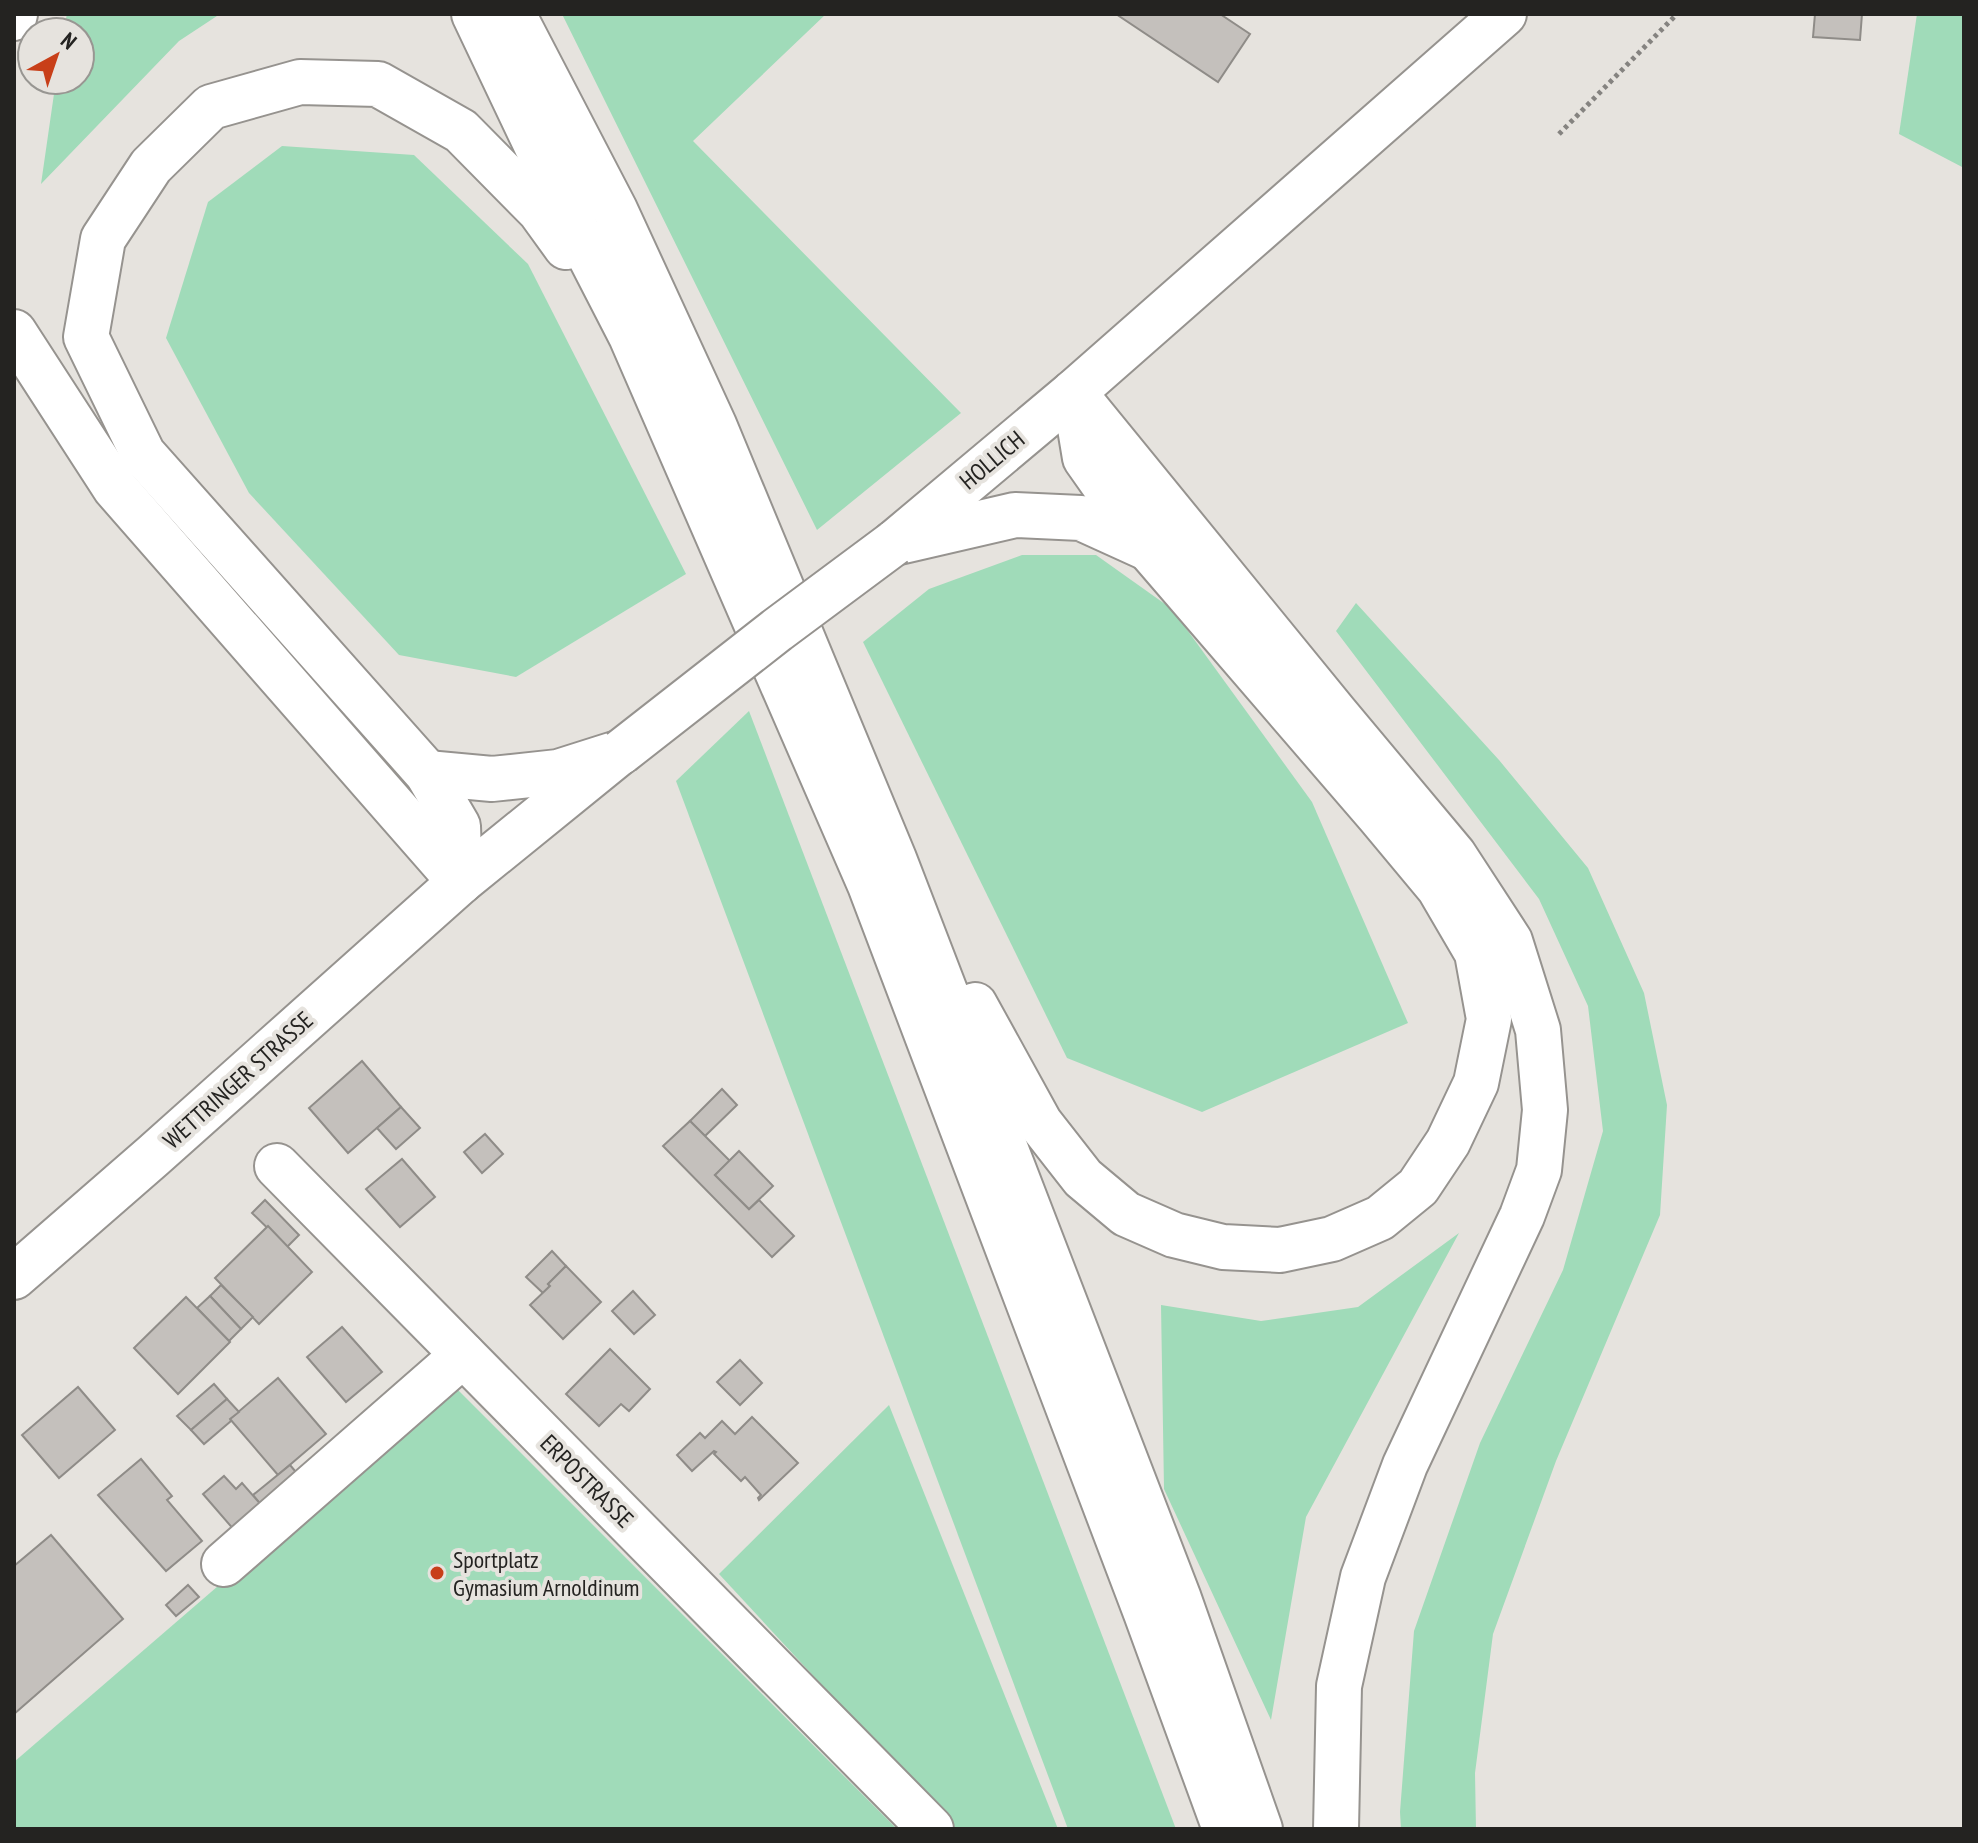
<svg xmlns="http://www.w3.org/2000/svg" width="1978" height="1843" font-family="'PT Sans Narrow',sans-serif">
<rect width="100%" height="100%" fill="#e6e3de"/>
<!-- green -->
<g fill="#a0dbb9">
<polygon points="67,14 220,14 179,41 41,184 56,80 80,80 80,32 63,32"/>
<polygon points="562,14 826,14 693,141 961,413 817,530"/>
<polygon points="1917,14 1964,14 1964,168 1899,134"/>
<polygon points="282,146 414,155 528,264 686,574 516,677 399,655 249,493 166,338 208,202"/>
<polygon points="1022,555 1096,555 1172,609 1312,802 1408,1023 1202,1112 1067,1058 863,642 929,589"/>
<polygon points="1356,603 1499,760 1588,868 1644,993 1667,1105 1660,1215 1556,1461 1493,1634 1475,1773 1476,1829 1401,1829 1400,1812 1414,1631 1480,1443 1563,1270 1603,1131 1588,1006 1539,899 1336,631"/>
<polygon points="749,711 1176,1829 1068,1829 676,781"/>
<polygon points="1459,1233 1306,1517 1271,1720 1164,1489 1161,1305 1261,1321 1358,1307"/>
<polygon points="452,1384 897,1829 14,1829 14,1762"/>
<polygon points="889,1405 1058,1829 955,1829 719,1574"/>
</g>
<!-- building -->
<g fill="#c4c0bc" stroke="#8f8c88" stroke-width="2">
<polygon points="1116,14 1220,14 1250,34 1218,82"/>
<polygon points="1815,14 1862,14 1860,40 1813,37"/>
<polygon points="362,1061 401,1107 348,1153 309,1108"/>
<polygon points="722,1089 737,1105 705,1136 690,1121"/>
<polygon points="401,1107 420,1128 396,1149 377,1128"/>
<polygon points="690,1121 730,1161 715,1175 749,1209 759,1200 794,1236 772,1257 663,1146"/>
<polygon points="485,1134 503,1154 482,1173 464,1152"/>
<polygon points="739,1151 773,1186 749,1209 715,1175"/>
<polygon points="402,1159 435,1197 400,1227 366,1189"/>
<polygon points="265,1200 299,1235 287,1247 252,1213"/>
<polygon points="268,1226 312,1272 259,1324 215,1278"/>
<polygon points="552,1251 566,1266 548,1284 550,1286 543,1293 526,1277"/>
<polygon points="566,1266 601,1302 563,1339 530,1305 550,1286 548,1284"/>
<polygon points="221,1285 253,1317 241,1329 210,1296"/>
<polygon points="633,1291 655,1315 634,1334 612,1311"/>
<polygon points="210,1296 241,1329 229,1341 197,1308"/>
<polygon points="186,1297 230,1342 178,1394 134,1348"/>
<polygon points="342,1327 382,1372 346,1402 307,1357"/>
<polygon points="610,1349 650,1389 629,1411 621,1404 599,1426 566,1394"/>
<polygon points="740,1360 762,1383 740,1405 717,1382"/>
<polygon points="278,1378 326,1434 278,1475 230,1419"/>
<polygon points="214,1384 227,1399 191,1430 177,1416"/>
<polygon points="78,1387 115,1430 59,1478 22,1435"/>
<polygon points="227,1399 239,1412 230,1419 231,1421 204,1444 191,1430"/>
<polygon points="752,1417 798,1463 759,1500 758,1498 761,1495 745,1477 741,1481 714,1454 716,1452 714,1451 692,1471 677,1455 700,1433 705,1438 722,1421 735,1434"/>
<polygon points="141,1459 172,1496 167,1500 202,1541 166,1571 98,1495"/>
<polygon points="290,1465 301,1478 263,1507 253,1495"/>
<polygon points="224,1476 236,1489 242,1483 263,1507 235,1531 203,1494"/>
<polygon points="51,1535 123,1619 14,1714 14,1566"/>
<polygon points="188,1585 199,1597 176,1616 166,1605"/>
</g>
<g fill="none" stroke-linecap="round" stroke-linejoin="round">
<defs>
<g id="minor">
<polyline points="277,1166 931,1829"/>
<polyline points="224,1564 463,1355"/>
</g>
<g id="major">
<polyline points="894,543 1074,392 1504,14"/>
<polyline points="14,1277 153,1156 460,882 619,753"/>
</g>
<g id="highway">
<polyline points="474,14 577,231 631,336 870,885 1146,1613 1225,1829"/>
<polyline points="513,14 615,210 714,425 894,859 1179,1599 1260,1829"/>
<polyline points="14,18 15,14"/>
<polyline points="14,332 115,488 460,882"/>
<polyline points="1074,393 1336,714 1454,855 1510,941 1538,1030 1545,1110 1539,1170 1522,1216 1405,1465 1363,1577 1339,1686 1336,1829"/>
<polyline points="894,543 1015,515 1081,518 1147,548"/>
<polyline points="427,773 492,779 558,772 621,752"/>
<polyline points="460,882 458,826 427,773 143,454 86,337 103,239 151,166 211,107 300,82 378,84 461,131 540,211 566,247"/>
<polyline points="975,1005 1040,1123 1083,1178 1126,1214 1174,1235 1223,1247 1280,1250 1332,1239 1380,1218 1418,1187 1448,1142 1476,1083 1489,1019 1477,953 1439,888 1379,816 1149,549 1085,458 1074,392"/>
</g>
</defs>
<!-- minor casing -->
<use href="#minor" stroke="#96938f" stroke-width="48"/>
<!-- major casing -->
<use href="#major" stroke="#96938f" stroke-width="48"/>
<!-- highway casing -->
<use href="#highway" stroke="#96938f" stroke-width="48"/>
<!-- path -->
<polyline stroke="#858380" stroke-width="5" stroke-dasharray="4 4" stroke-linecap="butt" points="1559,134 1677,14"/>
<!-- minor -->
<use href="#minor" stroke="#fff" stroke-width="44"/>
<!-- major -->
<use href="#major" stroke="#fff" stroke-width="44"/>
<!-- highway -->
<use href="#highway" stroke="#fff" stroke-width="44"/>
<defs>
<polyline id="major-bridge" points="621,752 777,630 894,543"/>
</defs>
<!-- major-bridge casing -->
<use href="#major-bridge" stroke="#96938f" stroke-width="48" stroke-linecap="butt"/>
<!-- major-bridge -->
<use href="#major-bridge" stroke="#fff" stroke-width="44"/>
</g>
<!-- markers -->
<circle fill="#c83f19" stroke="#e6e3de" stroke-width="3" cx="437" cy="1573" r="8"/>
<g text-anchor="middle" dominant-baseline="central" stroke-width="8" stroke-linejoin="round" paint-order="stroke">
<!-- street labels -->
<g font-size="24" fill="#242321" stroke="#e6e3de">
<text transform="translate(992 460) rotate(-40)">HOLLICH</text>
<text transform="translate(238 1080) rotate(-42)">WETTRINGER STRASSE</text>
<text transform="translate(587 1481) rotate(45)">ERPOSTRASSE</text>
</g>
<!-- poi labels -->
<g font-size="24" fill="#242321" stroke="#e6e3de" text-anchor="start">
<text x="453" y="1559">Sportplatz<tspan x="453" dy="28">Gymasium Arnoldinum</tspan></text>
</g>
</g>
<!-- border -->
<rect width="1978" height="1843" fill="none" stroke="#242321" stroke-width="32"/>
<!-- north arrow -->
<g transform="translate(56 56) rotate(40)"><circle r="38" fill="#e6e3de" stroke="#989692" stroke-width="2"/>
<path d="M0-6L14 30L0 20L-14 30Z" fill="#c83f19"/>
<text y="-12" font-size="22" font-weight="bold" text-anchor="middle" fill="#242321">N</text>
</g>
</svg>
